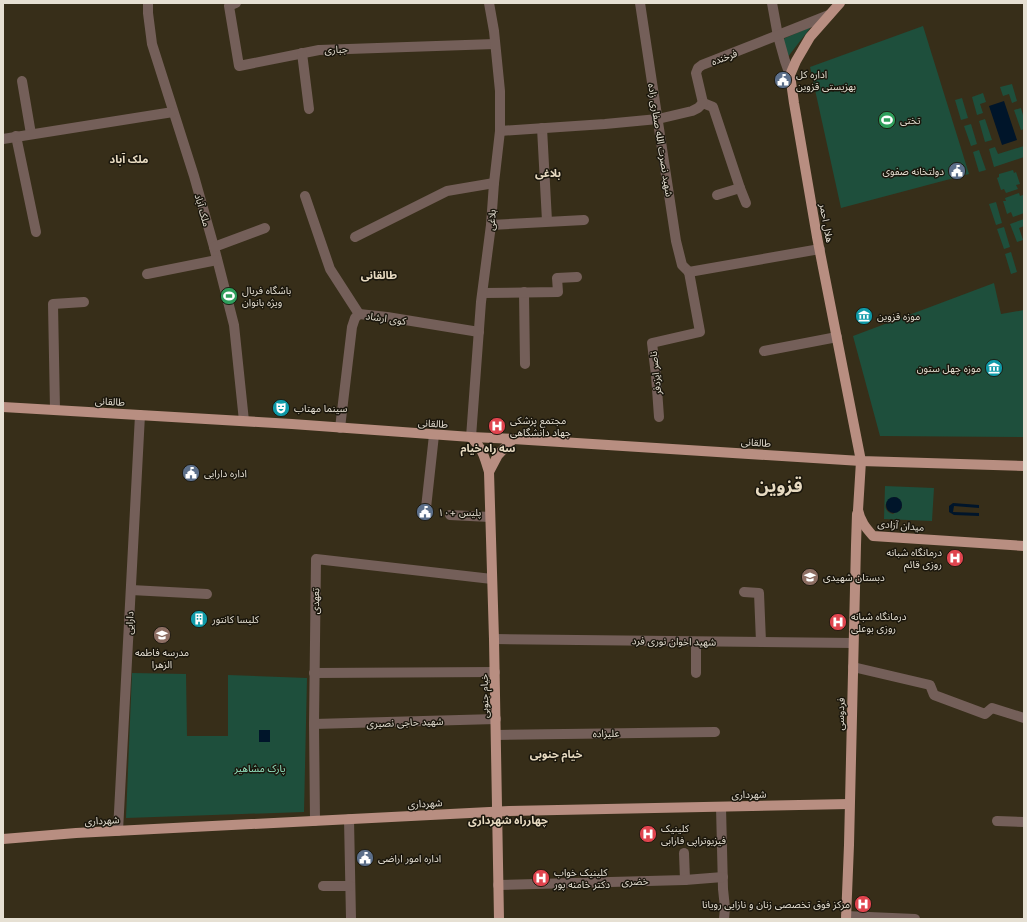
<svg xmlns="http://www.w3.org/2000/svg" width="1027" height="922" font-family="Inter,'Noto Sans Arabic',sans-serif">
<rect width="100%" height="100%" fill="#372e19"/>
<!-- green -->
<g fill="#1e4f3c" fill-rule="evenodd">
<polygon points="923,26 969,174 841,208 810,67"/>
<polygon points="811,27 787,58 783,40 785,38"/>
<polygon points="1012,84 1017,101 1012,103 1009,94 1003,96 1000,87"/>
<polygon points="983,93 986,102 980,104 983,113 977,115 972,97"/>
<polygon points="962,98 968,118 961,120 955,100"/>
<polygon points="1021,108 1024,119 1024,129 1021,130 1014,110"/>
<polygon points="985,119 992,140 985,142 979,121"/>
<polygon points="971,124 977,144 971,146 964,126"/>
<polygon points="1024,146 1024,157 994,167 989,149 995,147 998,154"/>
<polygon points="979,150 986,170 979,172 973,152"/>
<polygon points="1013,170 1014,173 1016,172 1020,184 1016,185 1018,189 1006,193 1004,189 1001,190 997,178 999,177 999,174"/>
<polygon points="1019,193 1020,196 1023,195 1024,199 1024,208 1023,208 1024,213 1013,217 1011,212 1007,214 1003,201 1006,201 1005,198"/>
<polygon points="996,202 1002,223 996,225 989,204"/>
<polygon points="1024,219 1024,226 1019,228 1023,240 1017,242 1010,224"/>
<polygon points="1004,227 1010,247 1004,249 997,229"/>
<polygon points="1011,252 1017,272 1011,274 1005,254"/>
<polygon points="994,283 1001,314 1024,310 1024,437 880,436 853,336"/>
<path d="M 885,486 L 934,488 L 932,521 L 884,519 ZM 896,497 C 900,499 902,503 902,508 L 893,514 C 881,511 884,499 896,497 Z"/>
<polygon points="132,673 186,674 187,736 228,736 228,675 307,678 304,812 126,818"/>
</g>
<!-- water -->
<g fill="#00152a">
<polygon points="1004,101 1017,140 1002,145 989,106"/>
<circle cx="894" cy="505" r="8"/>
<polygon points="953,503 979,505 979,508 954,506 953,512 979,513 979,516 954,515 949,512 949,506"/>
<rect x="259" y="730" width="11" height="12"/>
</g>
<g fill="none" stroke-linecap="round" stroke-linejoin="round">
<!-- minor -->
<g stroke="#745f59" stroke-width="10">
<polyline points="148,3 148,13 152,44 194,176 214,247 234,325 244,421"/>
<polyline points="236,3 229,6 239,66 319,50 495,44"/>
<polyline points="640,3 676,241 682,265 689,272"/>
<polyline points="772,3 778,36 785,61 790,75"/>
<polyline points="302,53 309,109"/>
<polyline points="22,81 31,134"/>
<polyline points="703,103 696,73 698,68 702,65 829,15"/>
<polyline points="703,103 713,107 740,188 746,203"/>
<polyline points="542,128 547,221"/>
<polyline points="500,131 605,124 658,119 692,111 698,108 703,103"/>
<polyline points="16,136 36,232"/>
<polyline points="3,139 173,112"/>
<polyline points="717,195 740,188"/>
<polyline points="305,196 330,269 359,314"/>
<polyline points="491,225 584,220"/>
<polyline points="355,237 447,191 494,183"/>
<polyline points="214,247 265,228"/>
<polyline points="689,272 820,249"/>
<polyline points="147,274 217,260"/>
<polyline points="524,292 525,364"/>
<polyline points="483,293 558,292 557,278 577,277"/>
<polyline points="764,351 837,337"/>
<polyline points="55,410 53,304 84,302"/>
<polyline points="659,417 656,375 652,343 700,332 689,272"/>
<polyline points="340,428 352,327 355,318 359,314 387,317 479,332"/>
<polyline points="471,437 481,302 491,225 494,183 500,131 500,91 494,31 489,3"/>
<polyline points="426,508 434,435"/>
<polyline points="450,515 490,517"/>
<polyline points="131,590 207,594"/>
<polyline points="744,592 759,593 761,642"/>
<polyline points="494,639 853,643"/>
<polyline points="853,667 930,685 934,695 985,714 992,708 1024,718"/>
<polyline points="314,673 495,672"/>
<polyline points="696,673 696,642"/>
<polyline points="314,724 496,719"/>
<polyline points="496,735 715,732"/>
<polyline points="721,807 723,889 725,908 724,919"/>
<polyline points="349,819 351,919"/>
<polyline points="315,821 314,724 316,559 492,579"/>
<polyline points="997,821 1024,822"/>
<polyline points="118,831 140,415"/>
<polyline points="684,853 685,880"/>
<polyline points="498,885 685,880 723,877"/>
<polyline points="323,886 350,886"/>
<polyline points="846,916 915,919"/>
</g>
<!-- major -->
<g stroke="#b88e81" stroke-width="10">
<path d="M 840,3 L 810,37 L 796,61 L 790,75 L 794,103 L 817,237 L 861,461 L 858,510 C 860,521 866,528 873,536 L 1024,546"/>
<polyline points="3,407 292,424 471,437 513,439 861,461 1024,466"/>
<path d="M 471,437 C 483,450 484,455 489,472 L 494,639 L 499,919"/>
<polyline points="489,472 498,455 513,439"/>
<polyline points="3,839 76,833 509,811 849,804"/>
<polyline points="846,919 849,845 856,545 857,514"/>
</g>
</g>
<!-- icons -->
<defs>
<symbol id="civic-disc" viewBox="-11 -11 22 22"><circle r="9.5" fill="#5c6f8a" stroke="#1b170d"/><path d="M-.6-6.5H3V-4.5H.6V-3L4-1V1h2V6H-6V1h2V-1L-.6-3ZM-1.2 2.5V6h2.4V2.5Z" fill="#fff"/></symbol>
<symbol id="stadium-disc" viewBox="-11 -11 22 22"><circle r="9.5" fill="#2e9e5b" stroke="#1b170d"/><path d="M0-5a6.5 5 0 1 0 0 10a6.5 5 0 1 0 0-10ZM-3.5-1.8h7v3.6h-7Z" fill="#fff"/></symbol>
<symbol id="museum-disc" viewBox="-11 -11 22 22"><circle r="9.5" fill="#0f9aa8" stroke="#1b170d"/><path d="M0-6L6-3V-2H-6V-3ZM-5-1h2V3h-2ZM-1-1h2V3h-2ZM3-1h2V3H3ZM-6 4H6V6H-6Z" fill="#fff"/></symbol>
<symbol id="theatre-disc" viewBox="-11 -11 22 22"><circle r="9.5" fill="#0f9aa8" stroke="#1b170d"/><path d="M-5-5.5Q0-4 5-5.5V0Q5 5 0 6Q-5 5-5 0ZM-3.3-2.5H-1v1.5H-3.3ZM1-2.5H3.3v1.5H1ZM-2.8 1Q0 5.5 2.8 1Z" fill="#fff"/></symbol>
<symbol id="hospital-disc" viewBox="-11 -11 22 22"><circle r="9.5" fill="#e0444e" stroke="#1b170d"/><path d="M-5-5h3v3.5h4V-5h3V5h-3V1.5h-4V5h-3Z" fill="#fff"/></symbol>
<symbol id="school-disc" viewBox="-11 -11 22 22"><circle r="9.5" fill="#8d6e63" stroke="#1b170d"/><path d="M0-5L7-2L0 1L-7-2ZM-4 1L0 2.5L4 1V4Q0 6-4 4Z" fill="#fff"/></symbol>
<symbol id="building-disc" viewBox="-11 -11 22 22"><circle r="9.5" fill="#0f9aa8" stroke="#1b170d"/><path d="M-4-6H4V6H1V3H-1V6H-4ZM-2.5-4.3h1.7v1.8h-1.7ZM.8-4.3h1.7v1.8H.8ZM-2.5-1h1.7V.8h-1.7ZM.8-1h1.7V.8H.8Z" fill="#fff"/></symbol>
</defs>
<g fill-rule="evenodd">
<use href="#civic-disc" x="773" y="70" width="20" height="20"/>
<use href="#stadium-disc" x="877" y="110" width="20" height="20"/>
<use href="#civic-disc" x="947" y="161" width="20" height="20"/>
<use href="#stadium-disc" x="219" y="286" width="20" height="20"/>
<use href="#museum-disc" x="854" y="306" width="20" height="20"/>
<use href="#museum-disc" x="984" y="358" width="20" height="20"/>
<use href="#theatre-disc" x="271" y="398" width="20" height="20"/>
<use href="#hospital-disc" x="487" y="416" width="20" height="20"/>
<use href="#civic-disc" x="181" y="463" width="20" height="20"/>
<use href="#civic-disc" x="415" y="502" width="20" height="20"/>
<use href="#hospital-disc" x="945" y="548" width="20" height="20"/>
<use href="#school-disc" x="800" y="567" width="20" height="20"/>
<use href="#building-disc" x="189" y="609" width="20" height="20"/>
<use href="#hospital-disc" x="828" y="612" width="20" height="20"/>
<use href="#school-disc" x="152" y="625" width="20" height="20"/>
<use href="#hospital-disc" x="638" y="824" width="20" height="20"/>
<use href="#civic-disc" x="355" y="848" width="20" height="20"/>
<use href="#hospital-disc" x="531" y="868" width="20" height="20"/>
<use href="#hospital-disc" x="853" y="894" width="20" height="20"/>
</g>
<g text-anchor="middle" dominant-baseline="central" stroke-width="3" stroke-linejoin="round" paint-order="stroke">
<!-- street labels -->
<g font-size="10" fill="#e6e0d3" stroke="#1b170d">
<text transform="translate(336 49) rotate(-2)">جباری</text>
<text transform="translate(724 57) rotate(-21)">فرخنده</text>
<text transform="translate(661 140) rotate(81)">شهید نصرت الله صفاری زاده</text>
<text transform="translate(203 210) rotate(74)">ملک آباد</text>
<text transform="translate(491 220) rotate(-86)">بلاغی</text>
<text transform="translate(827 223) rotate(80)">هلال احمر</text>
<text transform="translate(386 318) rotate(8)">کوی ارشاد</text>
<text transform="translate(655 373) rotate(-96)">ناصر ایزدفر</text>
<text transform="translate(110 401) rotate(3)">طالقانی</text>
<text transform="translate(433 423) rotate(4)">طالقانی</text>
<text transform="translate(756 442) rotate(4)">طالقانی</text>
<text transform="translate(901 525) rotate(5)">میدان آزادی</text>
<text transform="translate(315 601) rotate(-89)">تعهدی</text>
<text transform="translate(129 623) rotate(-87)">دارایی</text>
<text transform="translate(674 641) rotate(1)">شهید اخوان نوری فرد</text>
<text transform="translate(484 696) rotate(-91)">خیام جنوبی</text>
<text transform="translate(840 714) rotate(-88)">فردوسی</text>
<text transform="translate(405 722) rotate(-2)">شهید حاجی نصیری</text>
<text transform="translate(606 733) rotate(-1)">علیزاده</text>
<text transform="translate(749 794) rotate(-1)">شهرداری</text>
<text transform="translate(425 803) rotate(-3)">شهرداری</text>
<text transform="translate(102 820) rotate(-3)">شهرداری</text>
<text transform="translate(635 881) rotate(-1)">خضری</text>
</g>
<!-- poi labels -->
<g font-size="10" fill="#e6e0d3" stroke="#1b170d" text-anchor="start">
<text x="796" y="74">اداره کل<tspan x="796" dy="12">بهزیستی قزوین</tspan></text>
<text x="900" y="120">تختی</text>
<text x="944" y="171" text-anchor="end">دولتخانه صفوی</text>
<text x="242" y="290">باشگاه فریال<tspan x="242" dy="12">ویژه بانوان</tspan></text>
<text x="877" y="316">موزه قزوین</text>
<text x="981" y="368" text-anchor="end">موزه چهل ستون</text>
<text x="294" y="408">سینما مهتاب</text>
<text x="510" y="420">مجتمع پزشکی<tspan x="510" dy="12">جهاد دانشگاهی</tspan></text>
<text x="204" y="473">اداره دارایی</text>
<text x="438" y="512">پلیس +۱۰</text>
<text x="942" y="552" text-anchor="end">درمانگاه شبانه<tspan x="942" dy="12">روزی قائم</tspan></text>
<text x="823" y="577">دبستان شهیدی</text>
<text x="851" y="616">درمانگاه شبانه<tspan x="851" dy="12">روزی بوعلی</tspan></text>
<text x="212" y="619">کلیسا کانتور</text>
<text x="162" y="652" text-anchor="middle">مدرسه فاطمه<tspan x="162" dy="12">الزهرا</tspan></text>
<text x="661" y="828">کلینیک<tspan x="661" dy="12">فیزیوتراپی فارابی</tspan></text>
<text x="378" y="858">اداره امور اراضی</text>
<text x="554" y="872">کلینیک خواب<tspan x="554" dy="12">دکتر خامنه پور</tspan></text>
<text x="850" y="904" text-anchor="end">مرکز فوق تخصصی زنان و نازایی رویانا</text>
</g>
<!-- park labels -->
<g font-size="10" fill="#96e8c5" stroke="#1b170d">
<text x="260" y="768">پارک مشاهیر</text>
</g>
<!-- neighbourhood labels -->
<g font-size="11" font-weight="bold" fill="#e8dbc2" stroke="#1b170d">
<text x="129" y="159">ملک آباد</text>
<text x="548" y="173">بلاغی</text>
<text x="379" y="275">طالقانی</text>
<text x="488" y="448">سه راه خیام</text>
<text x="556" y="754">خیام جنوبی</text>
<text x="508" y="820">چهارراه شهرداری</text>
</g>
<!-- town labels -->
<g font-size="18" font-weight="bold" fill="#e8dbc2" stroke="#1b170d">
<text x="779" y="485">قزوین</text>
</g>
</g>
<!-- border -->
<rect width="1027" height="922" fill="none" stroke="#e6e0d3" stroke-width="8"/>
</svg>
